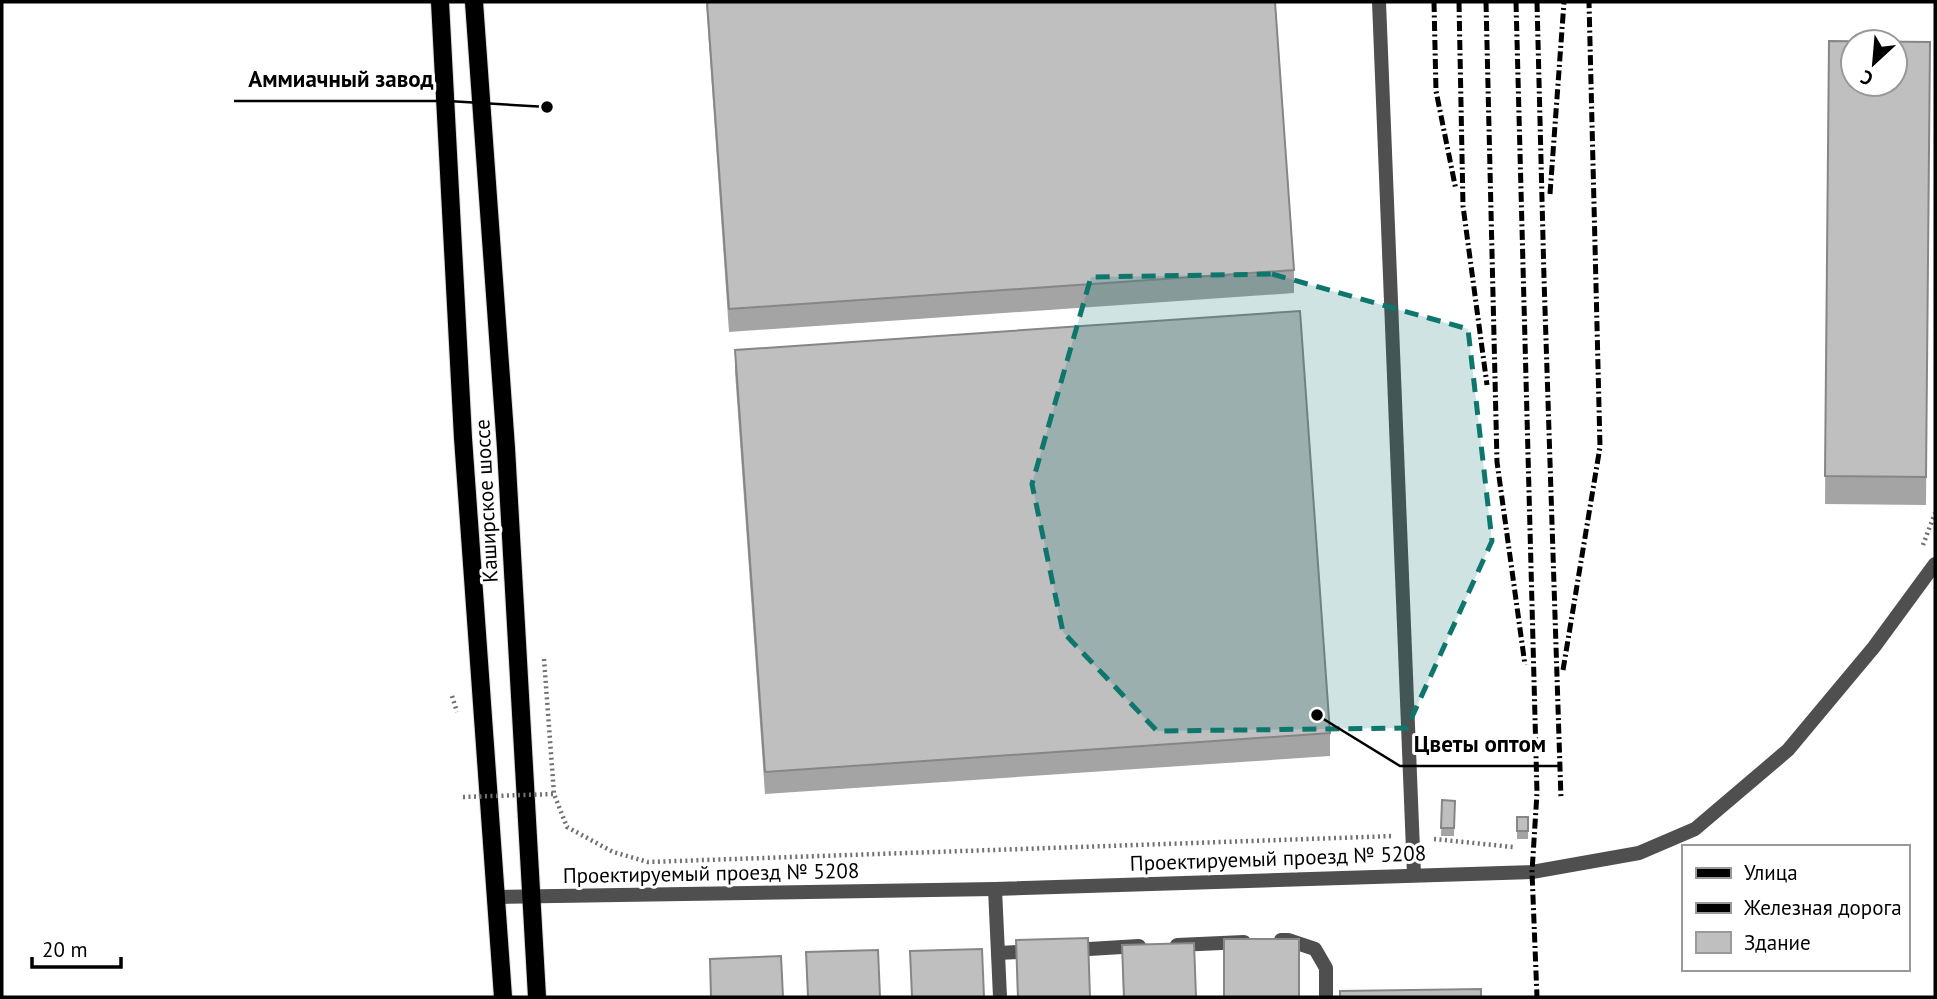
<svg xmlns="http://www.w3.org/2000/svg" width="1937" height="999" font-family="'PT Sans',sans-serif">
<rect width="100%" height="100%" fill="#fff"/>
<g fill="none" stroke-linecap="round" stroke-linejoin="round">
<defs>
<g id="primary">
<polyline points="440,2 463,438 503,997"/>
<polyline points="474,2 506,448 537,997"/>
</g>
</defs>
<!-- primary casing -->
<use href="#primary" stroke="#dbdbdb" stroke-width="20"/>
<!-- path -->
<g stroke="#717171" stroke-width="4.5" stroke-dasharray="2 3.5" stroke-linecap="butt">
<polyline points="1923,545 1935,513"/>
<polyline points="544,659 554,794 567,827 613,852 648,862 1394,836"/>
<polyline points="452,696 457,712"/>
<polyline points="1434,839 1513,847"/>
</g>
<!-- lane -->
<g stroke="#4f4f4f" stroke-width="14">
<polyline points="1379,2 1414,875"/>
<polyline points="995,889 1000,997"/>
<polyline points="1281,940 1288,940 1315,949 1326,968 1326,997"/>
<polyline points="1177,945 1244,942"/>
<polyline points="1072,950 1139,946"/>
<polyline points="998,953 1034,951"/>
</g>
<!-- street -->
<polyline stroke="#4f4f4f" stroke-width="14" points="495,897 995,889 1532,872 1639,853 1695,829 1788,750 1874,647 1935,564"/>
<!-- primary -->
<use href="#primary" stroke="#000" stroke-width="18"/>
<!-- rail -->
<g stroke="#000" stroke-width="5" stroke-dasharray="10 3.5 2 3.5" stroke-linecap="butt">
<polyline points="1434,2 1436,91 1456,190"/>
<polyline points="1459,2 1463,206 1487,385"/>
<polyline points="1486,2 1497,462 1525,665"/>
<polyline points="1516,2 1537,793 1532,872 1537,997"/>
<polyline points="1537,2 1544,278 1561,799"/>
<polyline points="1550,194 1564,2"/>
<polyline points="1563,670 1600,447 1589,2"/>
</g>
<!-- path-bridge -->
<polyline stroke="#717171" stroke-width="4.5" stroke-dasharray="2 3.5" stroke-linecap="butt" points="463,797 554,794"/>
</g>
<!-- wall -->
<g fill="#a4a4a4">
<polygon points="706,2 1275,2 1294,270 1294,293 729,332"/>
<polygon points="1829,41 1930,42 1926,505 1825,504"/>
<polygon points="735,350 1330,733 1330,756 765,794 735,372"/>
<polygon points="1442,800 1455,801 1454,836 1441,836"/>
<rect x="1517" y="817" width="11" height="22"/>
<polygon points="1016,940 1090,997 1017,997"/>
<polygon points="1122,945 1196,997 1123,997"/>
</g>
<!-- building -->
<g fill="#bfbfbf" stroke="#868686" stroke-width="2" fill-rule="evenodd">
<polygon points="707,2 1275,2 1294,270 729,309"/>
<path d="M 1829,41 L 1930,42 L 1926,477 L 1825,476 ZM 1853,42 L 1895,42 L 1895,84 L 1853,84 Z"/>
<polygon points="1300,311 1330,733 765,772 735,350"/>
<polygon points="1442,800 1455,801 1454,828 1441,828"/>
<rect x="1517" y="817" width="11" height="14"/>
<polygon points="1088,938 1090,997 1018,997 1016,940"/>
<rect x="1224" y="939" width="75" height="58"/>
<polygon points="1194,943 1196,997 1124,997 1122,945"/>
<polygon points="982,949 984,997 912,997 910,951"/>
<polygon points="878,950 880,997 808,997 806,952"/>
<polygon points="781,956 783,997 711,997 710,959"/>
<polygon points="1481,989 1481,997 1340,997 1340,991"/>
</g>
<!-- marked area -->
<path fill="#0f766e" fill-opacity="0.2" stroke="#0f766e" stroke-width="5" stroke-dasharray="14 9" stroke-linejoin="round" d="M 1272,274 L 1468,329 L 1492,541 L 1407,728 L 1157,731 L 1063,632 L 1032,484 L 1091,277 Z"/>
<g text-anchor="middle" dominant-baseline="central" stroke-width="6" stroke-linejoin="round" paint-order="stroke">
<!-- street labels -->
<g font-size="21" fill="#000" stroke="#fff">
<text transform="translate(486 501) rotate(-93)">Каширское шоссе</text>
<text transform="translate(1278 858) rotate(-2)">Проектируемый проезд № 5208</text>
<text transform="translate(711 873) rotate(-1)">Проектируемый проезд № 5208</text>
</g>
</g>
<!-- callouts -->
<path fill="none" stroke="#000" stroke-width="2.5" d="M547 107L448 101H234M1317 715L1400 766H1560"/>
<g fill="#000" stroke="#fff" stroke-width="2.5">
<circle cx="547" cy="107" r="7"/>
<circle cx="1317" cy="715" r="7"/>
</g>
<g font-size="23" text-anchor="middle" font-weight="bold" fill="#000" stroke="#fff" stroke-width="6" stroke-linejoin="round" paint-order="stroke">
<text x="341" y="87">Аммиачный завод</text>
<text x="1480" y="752">Цветы оптом</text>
</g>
<!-- border -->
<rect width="1937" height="999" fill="none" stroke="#000000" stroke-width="7"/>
<!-- legend -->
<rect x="1682" y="845" width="228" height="126" fill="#ffffff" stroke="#999999" stroke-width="2"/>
<rect x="1696" y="868" width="35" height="10" fill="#000000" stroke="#999999" stroke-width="2"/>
<text x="1744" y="880" font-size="21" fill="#000000">Улица</text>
<rect x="1696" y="903" width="35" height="10" fill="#000000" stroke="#999999" stroke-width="2"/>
<text x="1744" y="915" font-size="21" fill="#000000">Железная дорога</text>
<rect x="1696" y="932" width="35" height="21" fill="#bfbfbf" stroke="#999999" stroke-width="2"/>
<text x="1744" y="950" font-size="21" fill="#000000">Здание</text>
<!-- north arrow -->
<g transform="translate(1874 63) rotate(206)"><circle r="33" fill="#ffffff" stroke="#999999" stroke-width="2"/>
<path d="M0-5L12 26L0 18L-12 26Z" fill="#000000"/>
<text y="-10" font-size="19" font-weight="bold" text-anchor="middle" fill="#000000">С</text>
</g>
<!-- scale -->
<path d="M32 957v10h89v-10" fill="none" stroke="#000000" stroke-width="3.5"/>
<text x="42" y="957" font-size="21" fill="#000000" stroke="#ffffff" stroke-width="5" paint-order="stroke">20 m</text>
</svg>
